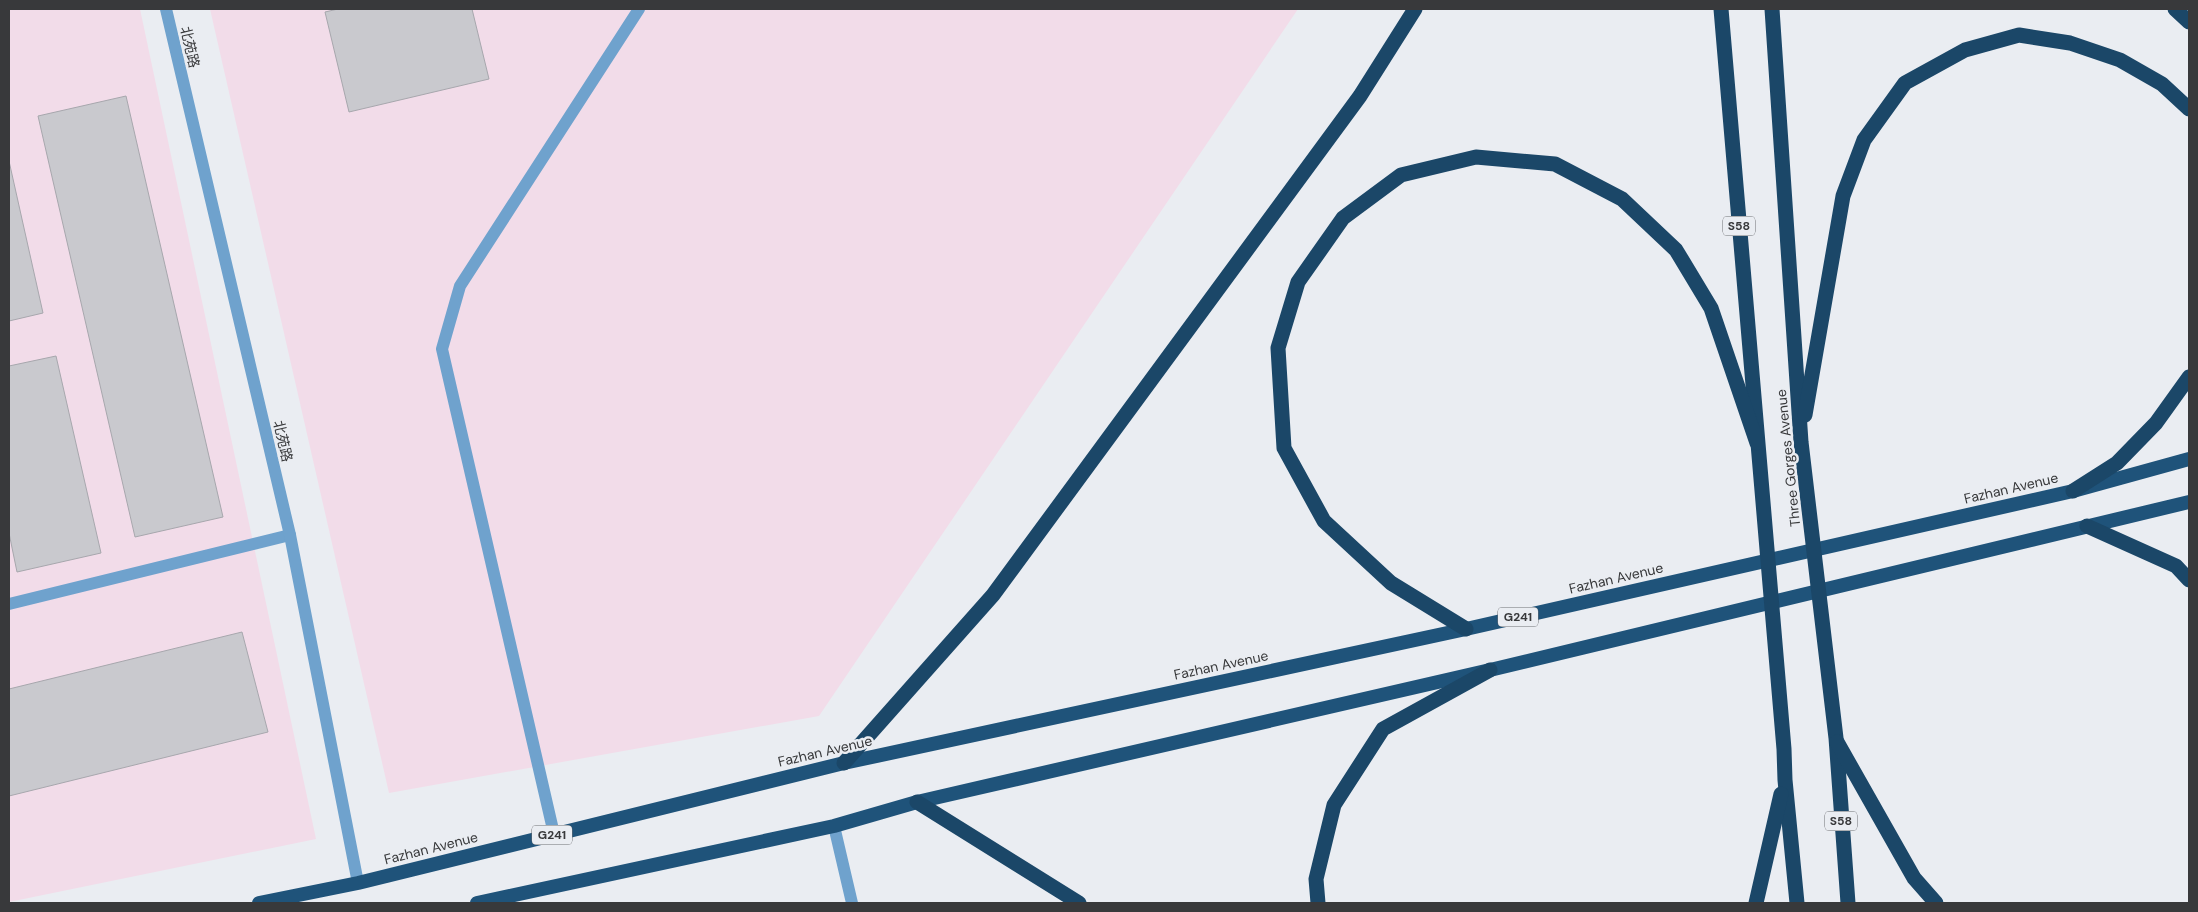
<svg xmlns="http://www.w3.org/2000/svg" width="2198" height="912" font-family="'DM Sans','Noto Sans SC',sans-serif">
<rect width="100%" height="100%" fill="#eaedf2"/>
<!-- commercial -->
<g fill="#f2dce9">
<polygon points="9,9 140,9 316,839 9,902"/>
<polygon points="210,9 1298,9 819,716 389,793"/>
</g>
<!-- building -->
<g fill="#c9c9ce" stroke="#a7a7ad">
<polygon points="338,9 472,9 489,79 349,112 325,12"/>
<polygon points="126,96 223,517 135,537 38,116"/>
<polygon points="9,161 43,313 9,321"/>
<polygon points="56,356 101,553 17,572 9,533 9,366"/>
<polygon points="242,632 268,732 9,796 9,689"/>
</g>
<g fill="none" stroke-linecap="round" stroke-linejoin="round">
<!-- service -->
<g stroke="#6fa2cd" stroke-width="12">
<polyline points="9,604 290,535"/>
<polyline points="834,826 852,903"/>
<polyline points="554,834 442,349 460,286 639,9"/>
</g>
<!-- minor -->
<polyline stroke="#6fa2cd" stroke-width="12" points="166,9 290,535 358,883"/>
<!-- trunk -->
<g stroke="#1f537a" stroke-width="14">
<polyline points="259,903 358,883 844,763 1466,629 2073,491 2189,459"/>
<polyline points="477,903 834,826 917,802 1490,670 2189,502"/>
</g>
<!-- motorway -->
<g stroke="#1b4768" stroke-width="15">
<polyline points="1721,9 1784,749 1785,780 1797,903"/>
<polyline points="1772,9 1801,442 1836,738 1848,903"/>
<polyline points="2175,9 2189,22"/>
<polyline points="1805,415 1843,196 1864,140 1905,83 1965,50 2019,35 2070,43 2120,60 2162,84 2189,109"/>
<polyline points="2073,491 2117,463 2156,423 2189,377"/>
<polyline points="2087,526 2176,566 2189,580"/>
<polyline points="1466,629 1391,583 1324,521 1284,448 1278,348 1298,282 1343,218 1401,175 1476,157 1555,164 1622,199 1676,250 1711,308 1757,443"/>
<polyline points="1837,742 1914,878 1936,903"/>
<polyline points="844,763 993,595 1360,96 1415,9"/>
<polyline points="917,802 1079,903"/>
<polyline points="1318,903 1316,879 1334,805 1383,729 1490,670"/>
<polyline points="1756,903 1781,794"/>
</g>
</g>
<g text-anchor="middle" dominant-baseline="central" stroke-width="5" stroke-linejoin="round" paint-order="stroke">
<!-- shield labels -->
<g fill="#eaedf2" stroke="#6d6f72" stroke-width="1">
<rect x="1723" y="216.5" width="32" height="19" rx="4"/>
<rect x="1498" y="607.5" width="40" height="19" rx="4"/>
<rect x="1825" y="811.5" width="32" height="19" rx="4"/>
<rect x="532" y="825.5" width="40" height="19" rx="4"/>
</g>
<g font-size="12" font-weight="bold" fill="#38393b">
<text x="1739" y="226">S58</text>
<text x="1518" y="617">G241</text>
<text x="1841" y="821">S58</text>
<text x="552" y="835">G241</text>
</g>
<!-- street labels -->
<g font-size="14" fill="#38393b" stroke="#eaedf2">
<text transform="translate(190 47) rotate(77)">北苑路</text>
<text transform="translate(283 441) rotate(77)">北苑路</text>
<text transform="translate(1788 458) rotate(-96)">Three Gorges Avenue</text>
<text transform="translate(2011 488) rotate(-13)">Fazhan Avenue</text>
<text transform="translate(1616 578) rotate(-13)">Fazhan Avenue</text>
<text transform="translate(1221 665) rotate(-12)">Fazhan Avenue</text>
<text transform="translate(825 751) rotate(-13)">Fazhan Avenue</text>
<text transform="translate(431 848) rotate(-14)">Fazhan Avenue</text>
</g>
</g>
<!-- border -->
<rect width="2198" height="912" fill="none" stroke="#38393b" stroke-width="20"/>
</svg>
